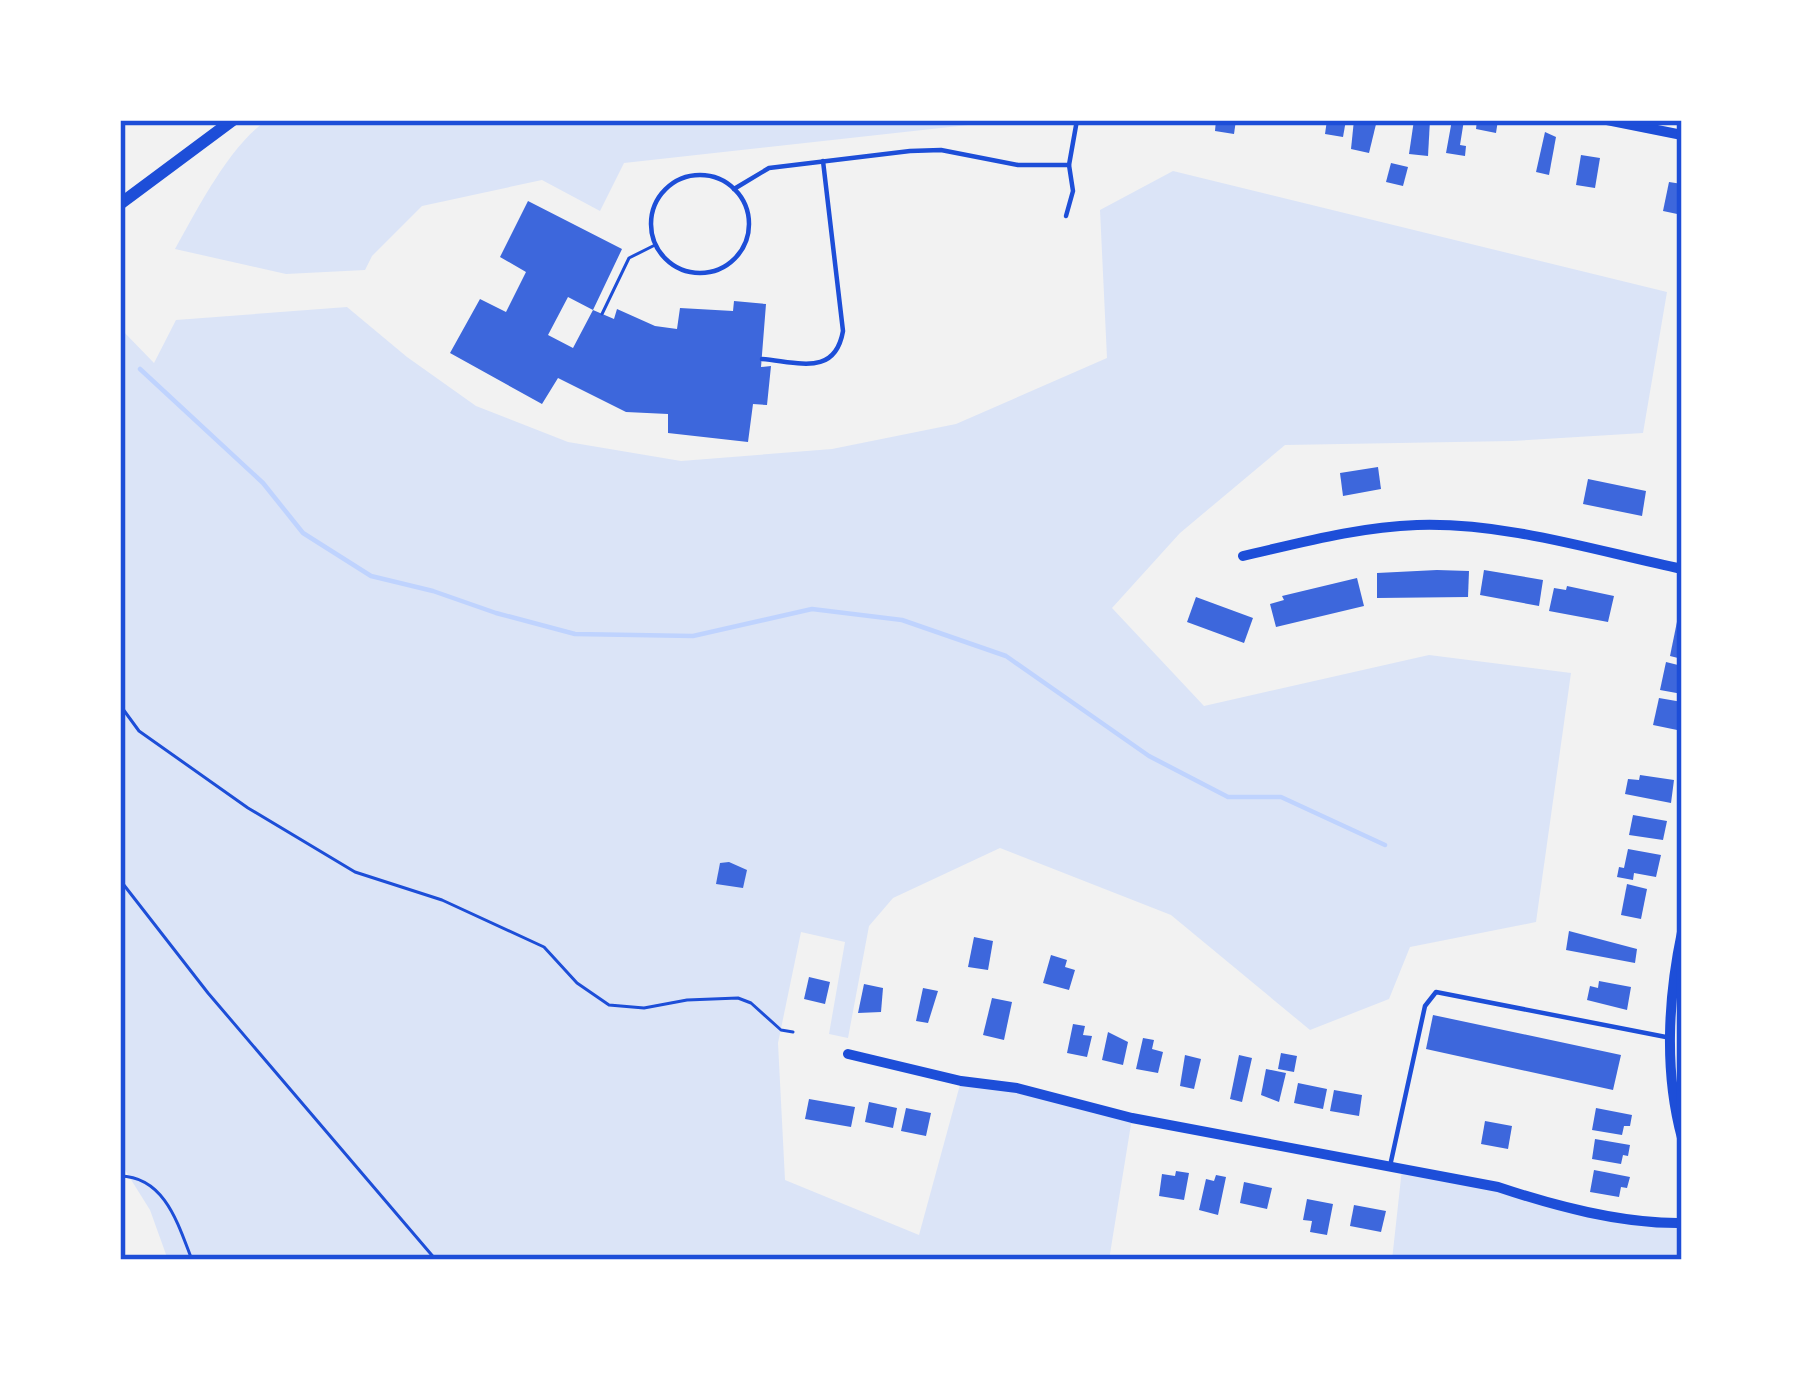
<svg xmlns="http://www.w3.org/2000/svg" width="1802" height="1380" font-family="'PT Sans',sans-serif">
<rect width="100%" height="100%" fill="#f2f2f2"/>
<!-- green -->
<g fill="#dbe4f7">
<path d="M 267,120 L 1013,120 L 624,163 L 600,211 L 542,180 L 422,206 L 372,256 L 365,270 L 286,274 L 175,249 C 197,210 229,146 267,120 Z"/>
<polygon points="1173,171 1667,292 1643,433 1512,441 1285,445 1180,533 1112,608 1204,706 1429,655 1571,673 1536,922 1410,947 1389,999 1310,1030 1171,915 1000,848 893,898 869,926 848,1038 829,1034 845,942 801,932 778,1043 785,1180 919,1235 961,1081 1132,1118 1109,1260 168,1260 150,1210 120,1162 120,328 154,363 176,320 347,307 407,357 476,406 568,442 681,461 832,449 956,424 1107,358 1100,210"/>
<polygon points="1402,1169 1654,1223 1682,1223 1682,1260 1392,1260"/>
</g>
<g fill="none" stroke-linecap="round" stroke-linejoin="round">
<!-- stream -->
<polyline stroke="#bfd3fe" stroke-width="4.5" points="140,369 263,483 303,533 371,576 433,591 496,613 575,634 693,636 812,609 902,620 1006,656 1149,756 1228,797 1281,797 1385,845"/>
</g>
<!-- building -->
<g fill="#3d67dc" fill-rule="evenodd">
<polygon points="1216,120 1236,120 1234,134 1215,131"/>
<polygon points="1327,120 1346,120 1343,137 1325,134"/>
<polygon points="1354,120 1377,120 1369,153 1351,149"/>
<polygon points="1414,120 1430,120 1428,156 1409,154"/>
<polygon points="1452,120 1464,120 1460,145 1466,146 1465,156 1446,153"/>
<polygon points="1477,120 1498,120 1496,133 1476,129"/>
<polygon points="1545,132 1556,137 1549,175 1536,172"/>
<polygon points="1581,155 1600,158 1595,188 1576,185"/>
<polygon points="1391,163 1408,167 1403,186 1386,182"/>
<polygon points="1669,182 1682,184 1682,215 1663,211"/>
<path d="M 528,201 L 622,249 L 593,310 L 614,319 L 617,309 L 655,326 L 677,329 L 680,308 L 733,311 L 734,301 L 766,304 L 761,367 L 771,366 L 767,405 L 753,404 L 748,442 L 668,433 L 668,414 L 626,412 L 558,378 L 542,404 L 450,353 L 480,299 L 506,312 L 526,272 L 500,257 ZM 568,297 L 593,310 L 573,348 L 548,335 Z"/>
<polygon points="1378,467 1381,489 1343,496 1340,473"/>
<polygon points="1588,479 1646,491 1642,516 1583,504"/>
<polygon points="1437,570 1469,571 1468,597 1377,598 1377,573"/>
<polygon points="1484,570 1543,580 1539,606 1480,595"/>
<polygon points="1357,578 1364,606 1276,627 1270,604 1284,600 1282,596"/>
<polygon points="1567,586 1614,596 1608,622 1549,611 1554,588 1566,590"/>
<polygon points="1196,597 1253,618 1244,643 1187,622"/>
<polygon points="1680,607 1682,607 1682,659 1670,656"/>
<polygon points="1666,662 1682,666 1682,694 1660,690"/>
<polygon points="1659,698 1682,702 1682,731 1653,725"/>
<polygon points="1640,775 1674,780 1671,803 1625,794 1628,779 1639,780"/>
<polygon points="1633,815 1667,821 1663,840 1629,835"/>
<polygon points="1628,849 1661,855 1656,877 1634,873 1633,880 1617,877 1619,867 1624,868"/>
<polygon points="729,862 747,870 743,888 716,884 720,863"/>
<polygon points="1627,884 1647,889 1641,919 1621,915"/>
<polygon points="1569,931 1637,949 1635,963 1566,950"/>
<polygon points="974,937 993,941 988,970 968,967"/>
<polygon points="1051,955 1067,960 1065,967 1075,970 1069,990 1043,983"/>
<polygon points="809,977 830,982 825,1004 804,999"/>
<polygon points="1599,981 1631,987 1627,1010 1587,1000 1590,986 1598,988"/>
<polygon points="864,984 883,988 881,1012 858,1013"/>
<polygon points="923,988 938,991 928,1023 916,1021"/>
<polygon points="992,998 1012,1002 1004,1040 983,1035"/>
<polygon points="1433,1015 1621,1055 1613,1090 1426,1049"/>
<polygon points="1073,1024 1085,1026 1083,1035 1092,1036 1087,1057 1067,1053"/>
<polygon points="1108,1032 1128,1042 1123,1065 1102,1060"/>
<polygon points="1143,1038 1154,1040 1152,1049 1163,1052 1158,1073 1136,1069"/>
<polygon points="1281,1053 1297,1056 1294,1072 1278,1069"/>
<polygon points="1185,1055 1201,1059 1194,1089 1180,1086"/>
<polygon points="1239,1055 1252,1058 1242,1102 1230,1099"/>
<polygon points="1266,1069 1286,1073 1279,1102 1261,1095"/>
<polygon points="1298,1083 1327,1089 1323,1109 1294,1103"/>
<polygon points="1334,1090 1362,1095 1359,1116 1330,1111"/>
<polygon points="809,1099 855,1107 851,1127 805,1119"/>
<polygon points="869,1102 897,1108 893,1128 865,1122"/>
<polygon points="906,1108 931,1113 926,1136 901,1131"/>
<polygon points="1596,1108 1632,1115 1630,1126 1624,1126 1622,1135 1592,1130"/>
<polygon points="1485,1121 1512,1126 1508,1149 1481,1144"/>
<polygon points="1595,1139 1630,1145 1628,1156 1623,1155 1621,1164 1592,1159"/>
<polygon points="1594,1170 1630,1177 1627,1188 1621,1187 1619,1197 1590,1192"/>
<polygon points="1176,1171 1189,1173 1184,1200 1159,1196 1162,1174 1175,1176"/>
<polygon points="1216,1175 1226,1177 1218,1215 1199,1210 1206,1179 1214,1181"/>
<polygon points="1244,1182 1272,1188 1267,1209 1240,1203"/>
<polygon points="1307,1199 1333,1204 1327,1235 1310,1232 1312,1221 1303,1220"/>
<polygon points="1354,1205 1386,1211 1381,1232 1350,1226"/>
</g>
<g fill="none" stroke-linecap="round" stroke-linejoin="round">
<!-- path -->
<g stroke="#1d4ed8" stroke-width="3">
<polyline points="602,314 629,258 655,245"/>
<polyline points="120,705 139,731 248,808 355,872 442,900 544,947 577,983 609,1005 644,1008 687,1000 738,998 751,1003 781,1030 793,1032"/>
<polyline points="120,880 208,993 436,1260"/>
<path d="M 120,1176 C 165,1177 178,1224 192,1260"/>
</g>
<!-- service -->
<g stroke="#1d4ed8" stroke-width="4.5">
<circle cx="700" cy="224" r="49"/>
<polyline points="734,189 769,168 910,151 941,150 1018,165 1069,165 1077,120"/>
<polyline points="1066,216 1073,191 1069,165"/>
<path d="M 762,359 C 798,362 835,377 843,331 L 823,161"/>
<polyline points="1390,1166 1425,1006 1436,992 1671,1038"/>
</g>
<!-- minor -->
<g stroke="#1d4ed8" stroke-width="10">
<polyline points="1607,120 1682,135"/>
<path d="M 1243,556 C 1300,543 1358,527 1417,525 C 1506,522 1596,551 1682,569"/>
<path d="M 1682,932 C 1668,998 1664,1072 1682,1138"/>
<path d="M 848,1054 L 961,1081 L 1017,1088 L 1132,1118 L 1498,1187 C 1555,1206 1621,1224 1682,1223"/>
</g>
<!-- tertiary -->
<polyline stroke="#1d4ed8" stroke-width="12" points="120,204 233,120"/>
</g>
<!-- border -->
<rect width="1802" height="1380" fill="none" stroke="#ffffff" stroke-width="246"/>
<rect x="123" y="123" width="1556" height="1134" fill="none" stroke="#1d4ed8" stroke-width="4.5"/>
</svg>
